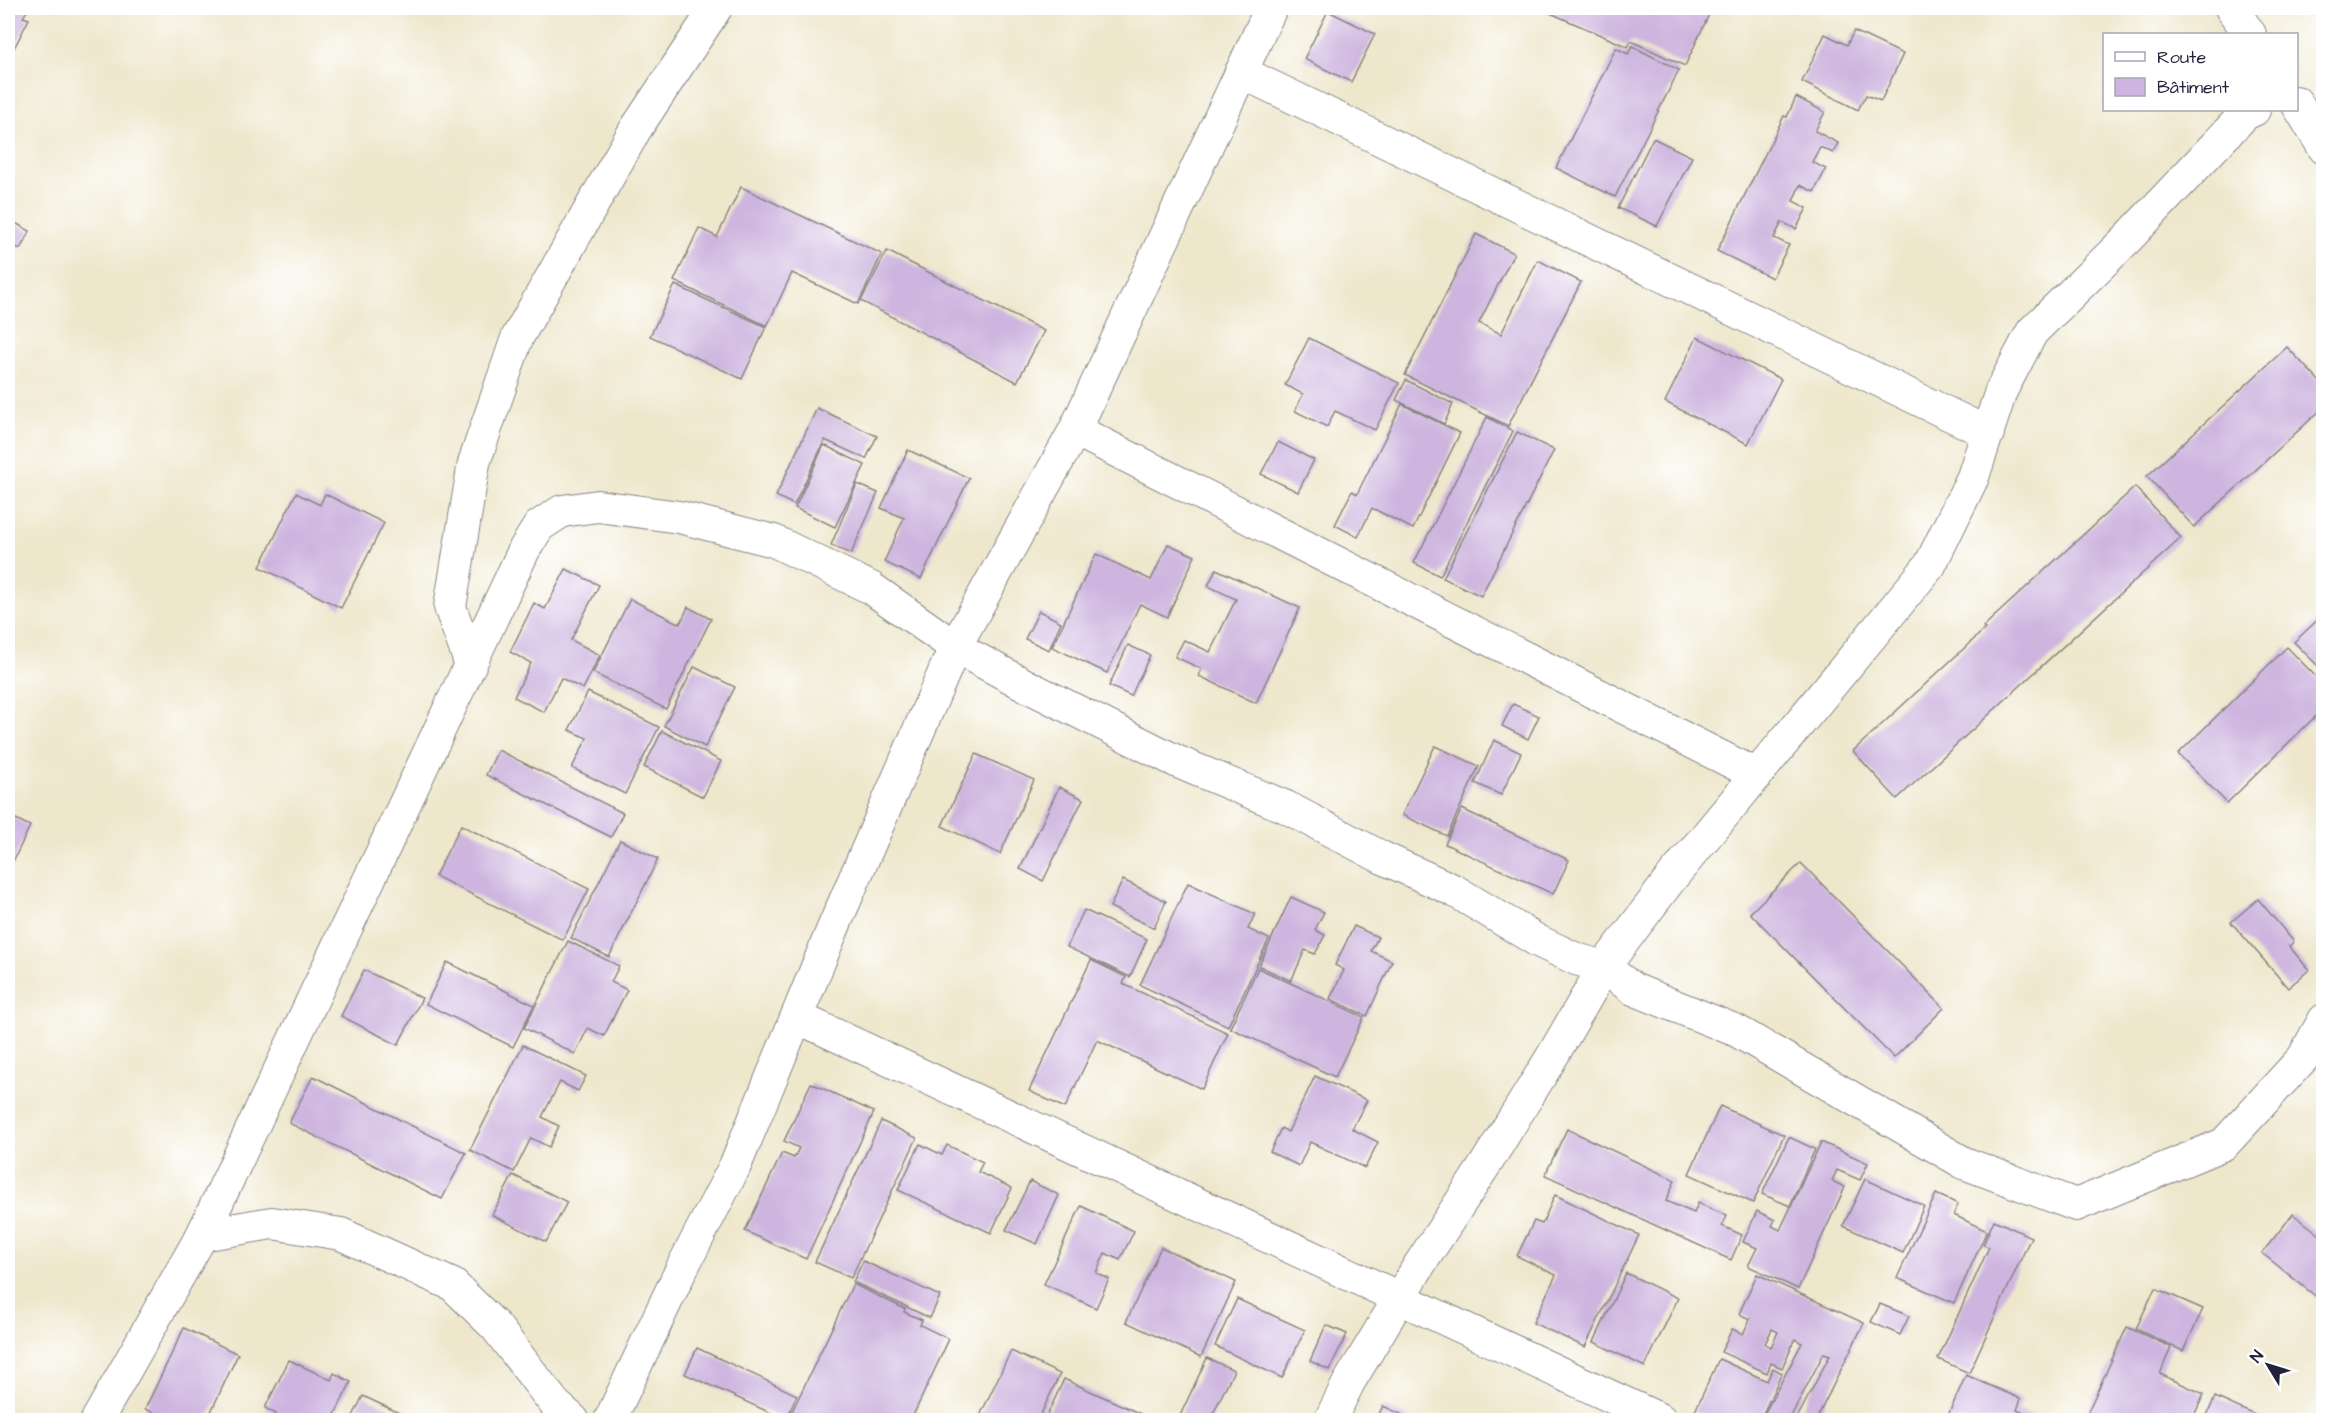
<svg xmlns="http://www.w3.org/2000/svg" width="2331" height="1428" font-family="'Architects Daughter',sans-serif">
<rect width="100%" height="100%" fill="#fff"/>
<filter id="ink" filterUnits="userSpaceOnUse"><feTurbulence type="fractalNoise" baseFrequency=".0167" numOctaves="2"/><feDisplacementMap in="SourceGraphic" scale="12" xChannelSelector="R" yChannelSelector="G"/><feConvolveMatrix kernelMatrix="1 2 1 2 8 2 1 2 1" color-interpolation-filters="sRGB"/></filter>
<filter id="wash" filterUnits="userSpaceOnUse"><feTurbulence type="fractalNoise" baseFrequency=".008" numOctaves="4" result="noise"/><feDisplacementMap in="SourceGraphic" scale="24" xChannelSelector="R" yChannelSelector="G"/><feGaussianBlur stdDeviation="1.35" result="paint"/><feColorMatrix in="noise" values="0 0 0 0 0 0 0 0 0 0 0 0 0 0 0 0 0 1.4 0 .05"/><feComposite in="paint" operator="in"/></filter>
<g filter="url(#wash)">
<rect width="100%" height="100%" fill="#eee7cc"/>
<g id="blocks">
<!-- building -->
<g fill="#ceb5df" fill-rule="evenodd">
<polygon points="8,8 29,8 23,17 29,19 9,58 8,57"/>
<polygon points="1539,8 1712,8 1685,66 1631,41 1628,47"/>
<polygon points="1328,11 1375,34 1351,82 1304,59"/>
<polygon points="1854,31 1903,54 1881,101 1866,95 1858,110 1802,82 1825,34 1847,45"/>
<polygon points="1632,46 1679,70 1615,197 1556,168 1616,48 1628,54"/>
<polygon points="1796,97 1825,112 1815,131 1838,143 1833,153 1820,147 1812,162 1826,169 1814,192 1800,185 1793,201 1807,208 1796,229 1782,222 1774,238 1789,245 1772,278 1717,251 1784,116 1787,117"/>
<polygon points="1653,138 1692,157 1657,226 1618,208"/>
<polygon points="741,187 882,254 858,304 792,273 767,326 674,281 699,228 717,237"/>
<polygon points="8,219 30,231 20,249 8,243"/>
<polygon points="1476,234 1514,253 1479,323 1501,334 1538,260 1581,282 1508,426 1405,375"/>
<polygon points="887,251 1044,331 1017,382 861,301"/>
<polygon points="675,285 766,327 742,379 650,336"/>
<polygon points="1697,337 1781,379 1748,444 1665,402"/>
<polygon points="1309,338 1399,383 1375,430 1335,411 1327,427 1295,411 1303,394 1285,385"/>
<polygon points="2287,347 2324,386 2324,407 2194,527 2147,476"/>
<polygon points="1406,380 1453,404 1444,424 1396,400"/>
<polygon points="1402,404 1460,433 1413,529 1372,508 1358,537 1335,525 1352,491 1357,494"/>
<polygon points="817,408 877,436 866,459 825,440 794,505 776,496"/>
<polygon points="1487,417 1513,431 1440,576 1414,563"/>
<polygon points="1517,432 1554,450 1481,596 1443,578"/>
<polygon points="1278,442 1314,460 1298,492 1261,474"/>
<polygon points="824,445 865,465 835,527 795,508"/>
<polygon points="908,450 969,478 921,579 884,562 904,518 881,508"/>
<polygon points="857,484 878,493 851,554 831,545"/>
<polygon points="2135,487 2181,538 1897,799 1853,751 1985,629 1983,627"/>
<polygon points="296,493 320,505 325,494 384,523 341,608 260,567"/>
<polygon points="1168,544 1195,556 1167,617 1140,604 1107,673 1052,647 1096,554 1151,580"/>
<polygon points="566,569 599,585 571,640 600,655 583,689 561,678 544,712 514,697 531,663 510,652 534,603 545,609"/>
<polygon points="1216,569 1300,608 1256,703 1199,676 1202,669 1175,657 1184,640 1210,652 1236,599 1208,586"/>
<polygon points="630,599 680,624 688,607 711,619 666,709 593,673"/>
<polygon points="1039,611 1061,622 1049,650 1025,639"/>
<polygon points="2324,614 2324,672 2294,642"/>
<polygon points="1128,645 1150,655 1131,696 1109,686"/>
<polygon points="2287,647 2324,685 2324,708 2227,803 2178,754"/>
<polygon points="694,667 735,687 705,747 664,726"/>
<polygon points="588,692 659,727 625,794 572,768 587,738 569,730"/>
<polygon points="1513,704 1539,716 1528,739 1502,726"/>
<polygon points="662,731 721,761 703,797 644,767"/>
<polygon points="1494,740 1521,753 1501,795 1475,783"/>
<polygon points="1435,746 1479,766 1447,836 1402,815"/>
<polygon points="498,750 623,813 611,837 486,775"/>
<polygon points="976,754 1034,780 1000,854 942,826"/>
<polygon points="1059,787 1083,799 1043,881 1020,869"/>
<polygon points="1462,809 1569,860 1553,894 1445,844"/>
<polygon points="8,815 30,826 8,872"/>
<polygon points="461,825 589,889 563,940 435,876"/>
<polygon points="620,840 658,859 609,957 571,938"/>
<polygon points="1801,863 1944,1008 1894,1058 1750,913"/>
<polygon points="1123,880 1166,901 1154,928 1110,907"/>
<polygon points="1188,883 1255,914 1248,929 1269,939 1228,1026 1140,985"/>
<polygon points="1291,897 1324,912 1315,930 1325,935 1315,954 1305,950 1291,981 1259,966"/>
<polygon points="2258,899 2294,942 2289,946 2309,970 2288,988 2231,922"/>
<polygon points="1084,910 1147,939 1130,977 1067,947"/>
<polygon points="1354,926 1378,937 1371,951 1392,961 1367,1016 1330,999 1344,970 1335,965"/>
<polygon points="568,941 619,966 611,982 627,990 604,1036 588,1028 575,1054 524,1028"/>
<polygon points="1091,960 1126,977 1123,984 1228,1033 1202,1089 1097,1040 1065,1108 1029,1091"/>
<polygon points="447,962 534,1005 513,1047 426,1004"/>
<polygon points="1258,968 1364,1017 1335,1077 1230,1028"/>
<polygon points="364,970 422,998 398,1045 341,1016"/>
<polygon points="523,1045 586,1076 578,1091 560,1082 542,1117 559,1126 549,1147 531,1138 514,1172 470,1150"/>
<polygon points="313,1076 466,1153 442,1199 289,1123"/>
<polygon points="1315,1076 1367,1100 1352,1129 1378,1142 1365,1168 1310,1142 1299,1166 1270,1152 1281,1128 1288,1132"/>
<polygon points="811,1083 874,1112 806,1259 745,1231 782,1153 794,1158 799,1148 784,1141"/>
<polygon points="1720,1106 1784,1135 1753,1203 1689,1174"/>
<polygon points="881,1121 917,1138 851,1278 815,1262"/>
<polygon points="1567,1129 1675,1180 1666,1201 1694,1213 1698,1203 1727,1216 1722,1226 1742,1235 1731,1260 1545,1175"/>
<polygon points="1789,1137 1815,1149 1790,1206 1762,1194"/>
<polygon points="1821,1142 1868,1163 1860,1180 1837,1170 1832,1181 1845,1187 1798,1289 1748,1266 1757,1248 1743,1242 1757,1211 1775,1220 1772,1226 1780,1230"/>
<polygon points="920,1144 942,1155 947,1145 983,1162 978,1172 1012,1188 991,1233 898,1190"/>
<polygon points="513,1175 567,1202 546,1242 492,1215"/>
<polygon points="1865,1179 1924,1206 1903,1253 1843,1226"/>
<polygon points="1030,1181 1059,1195 1037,1244 1006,1230"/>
<polygon points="1936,1194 1958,1204 1954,1215 1987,1231 1954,1303 1897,1278"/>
<polygon points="1555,1195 1639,1235 1585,1347 1533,1323 1556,1275 1517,1256 1534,1221 1542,1224"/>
<polygon points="1081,1206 1134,1231 1120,1260 1105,1253 1096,1273 1109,1279 1096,1308 1044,1284"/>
<polygon points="2293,1214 2324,1238 2324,1303 2262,1253"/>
<polygon points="1994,1220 2031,1237 1969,1373 1938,1359 1989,1247 1983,1245"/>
<polygon points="1161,1247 1236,1282 1201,1357 1126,1322"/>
<polygon points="863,1261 940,1296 930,1318 853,1282"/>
<polygon points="1626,1273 1678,1298 1645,1367 1594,1342"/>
<path d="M 1757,1274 L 1864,1323 L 1816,1420 L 1796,1420 L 1830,1355 L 1824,1353 L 1789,1420 L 1761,1420 L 1802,1343 L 1795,1339 L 1782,1368 L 1771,1363 L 1767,1373 L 1721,1352 L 1732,1329 L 1743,1334 L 1750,1319 L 1739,1314 ZM 1772,1329 L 1778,1332 L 1771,1347 L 1765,1344 Z"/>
<polygon points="853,1284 905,1309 904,1312 922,1320 920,1325 949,1339 911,1420 788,1420"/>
<polygon points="2155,1288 2203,1309 2183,1351 2136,1329"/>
<polygon points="1237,1299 1305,1330 1282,1378 1215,1346"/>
<polygon points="1880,1304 1909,1316 1900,1335 1871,1322"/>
<polygon points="1326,1325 1347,1334 1329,1370 1310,1361"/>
<polygon points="2127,1327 2171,1347 2160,1374 2204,1394 2192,1420 2084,1420"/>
<polygon points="184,1328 238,1354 207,1420 169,1420 145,1409"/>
<polygon points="697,1348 797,1395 786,1420 685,1374"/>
<polygon points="1011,1351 1060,1374 1038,1420 978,1420"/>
<polygon points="1207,1358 1234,1370 1210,1420 1178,1420"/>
<polygon points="1719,1359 1767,1381 1773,1368 1782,1373 1760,1420 1717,1420 1695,1411"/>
<polygon points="289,1360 331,1380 334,1373 351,1382 332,1420 273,1420 276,1414 265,1408"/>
<polygon points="1966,1375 2021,1399 2017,1410 2041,1420 1946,1420"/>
<polygon points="1064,1379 1154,1420 1045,1420"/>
<polygon points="363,1396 414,1420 351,1420"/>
<polygon points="2215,1397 2255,1415 2252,1420 2205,1420"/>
<polygon points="1383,1406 1414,1420 1376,1420"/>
</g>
</g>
</g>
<g filter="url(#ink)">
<use href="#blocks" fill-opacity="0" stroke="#888484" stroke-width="1.5"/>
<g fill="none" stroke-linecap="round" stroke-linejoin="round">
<defs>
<g id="minor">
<polyline points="2231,8 2250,34"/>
<polyline points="1241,72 1988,433"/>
<polyline points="2296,102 2324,148"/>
<polyline points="1075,430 1757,775"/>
<polyline points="470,662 450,607 474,463 517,338 635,130 716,8"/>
<polyline points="797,1017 1661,1420"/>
<polyline points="202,1235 272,1223 341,1234 453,1285 496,1327 555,1404 573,1420"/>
<polyline points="97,1420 202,1235 524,550 539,526 562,511 598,506 679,517 774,541 871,588 955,647 1029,687 1178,762 1286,807 1381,857 1455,891 1538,941 1576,959 1604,967 1633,989 1737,1031 1964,1163 2076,1205 2224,1144 2303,1058 2324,1020"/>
<polyline points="610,1420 682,1268 735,1166 834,926 955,647 1075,430 1271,8"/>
<polyline points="1330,1420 1349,1382 1420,1264 1487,1162 1550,1060 1604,967 1669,881 1930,565 1973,477 2001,391 2032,332 2128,238 2245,114 2254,110"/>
</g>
</defs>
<!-- minor casing -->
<use href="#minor" stroke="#888484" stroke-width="34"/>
<!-- minor -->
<use href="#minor" stroke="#fff" stroke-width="32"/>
</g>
</g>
<!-- margin -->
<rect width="2331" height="1428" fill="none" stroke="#fff" stroke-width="30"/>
<!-- legend -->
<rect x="2103" y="33" width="195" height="78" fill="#ffffff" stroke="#a7a7b1" stroke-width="1.5"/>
<rect x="2115" y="52" width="30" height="9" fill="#ffffff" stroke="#a7a7b1" stroke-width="1.5"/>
<text x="2157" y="63" font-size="18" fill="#22223b">Route</text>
<rect x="2115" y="78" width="30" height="18" fill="#ceb5df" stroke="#a7a7b1" stroke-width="1.5"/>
<text x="2157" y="93" font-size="18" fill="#22223b">Bâtiment</text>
<!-- north arrow -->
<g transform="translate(2268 1365) rotate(308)" stroke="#ffffff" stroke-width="4.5" paint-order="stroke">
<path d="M0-4.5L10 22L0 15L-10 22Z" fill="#22223b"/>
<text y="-9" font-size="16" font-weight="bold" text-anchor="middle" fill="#22223b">N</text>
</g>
</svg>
